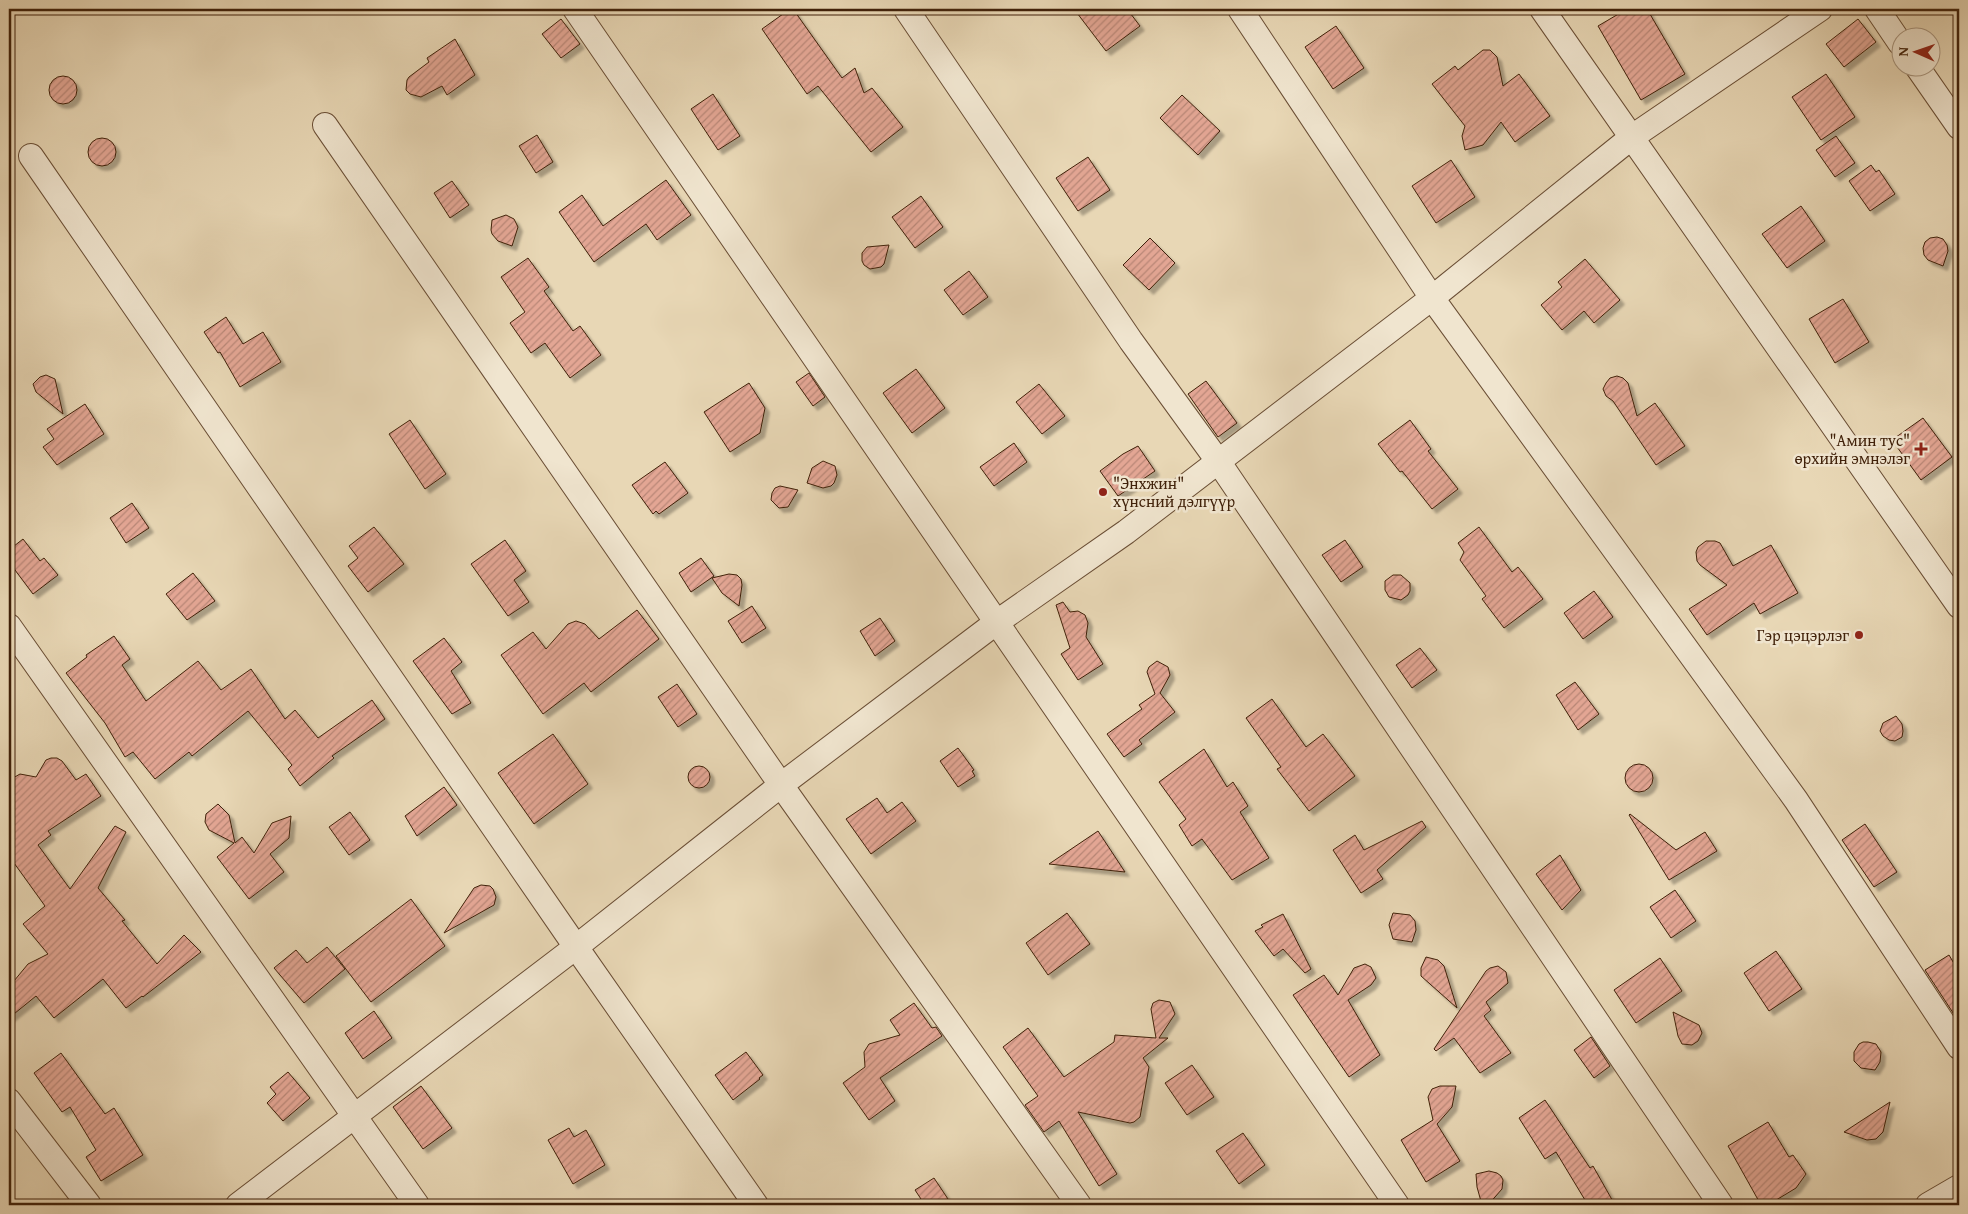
<svg xmlns="http://www.w3.org/2000/svg" width="1968" height="1214" font-family="'Gentium Book Plus',serif">
<defs>
<pattern id="building-hatch" width="6" height="6" patternUnits="userSpaceOnUse" patternTransform="scale(1.25)"><rect width="6" height="6" fill="#e3a694"/><path d="M-1 1l2-2M0 6l6-6M5 7l2-2" fill="none" stroke="#b98777"/></pattern>
<filter id="shadow"><feDropShadow dx="4.5" dy="4.5" stdDeviation="1" flood-color="#0004"/></filter>
</defs>
<rect width="100%" height="100%" fill="#e8d7b5"/>
<filter id="stains"><feTurbulence type="fractalNoise" baseFrequency=".004" numOctaves="4"/><feColorMatrix values="0 0 0 0 .2 0 0 0 0 .09 0 0 0 0 .02 0 0 0 .5 -.17"/></filter>
<radialGradient id="worn" r=".72"><stop offset=".6" stop-color="#630" stop-opacity="0"/><stop offset="1" stop-color="#630" stop-opacity=".3"/></radialGradient>
<!-- building -->
<g fill="url(#building-hatch)" stroke="#40210a" filter="url(#shadow)">
<polygon points="790,9 793,9 842,78 855,68 864,93 872,88 903,127 871,152 818,86 807,94 762,29"/>
<polygon points="1074,9 1127,9 1140,26 1106,51"/>
<polygon points="1627,9 1647,9 1685,74 1641,100 1598,26"/>
<polygon points="561,19 580,44 561,58 542,34"/>
<polygon points="1858,19 1876,42 1844,67 1826,44"/>
<polygon points="1336,26 1364,68 1333,89 1305,47"/>
<polygon points="455,39 475,75 447,95 442,86 421,97 410,94 406,90 407,80 409,77 429,62 427,58"/>
<polygon points="1483,50 1490,50 1497,57 1503,86 1519,74 1550,116 1515,142 1501,122 1483,145 1465,150 1462,136 1465,126 1432,84 1455,66 1458,70"/>
<polygon points="1826,74 1855,117 1821,140 1792,97"/>
<circle cx="63" cy="90" r="14"/>
<polygon points="713,94 740,136 718,150 691,109"/>
<polygon points="1182,95 1220,131 1198,155 1160,118"/>
<polygon points="537,135 553,162 536,173 519,146"/>
<polygon points="1836,136 1855,163 1835,177 1816,150"/>
<circle cx="102" cy="152" r="14"/>
<polygon points="1088,157 1110,190 1078,211 1056,178"/>
<polygon points="1451,160 1475,197 1436,223 1412,186"/>
<polygon points="1871,165 1876,172 1879,170 1895,194 1870,211 1849,181"/>
<polygon points="666,180 691,215 657,240 646,224 594,262 559,212 582,195 603,226"/>
<polygon points="452,181 469,205 450,218 434,193"/>
<polygon points="921,196 943,227 915,248 892,217"/>
<polygon points="1801,206 1825,241 1787,268 1762,234"/>
<polygon points="506,215 514,219 518,227 512,246 498,241 492,234 491,230 492,220"/>
<polygon points="1937,237 1943,239 1947,245 1948,251 1943,266 1928,260 1924,255 1923,248 1925,242 1930,238"/>
<polygon points="1150,238 1175,263 1149,290 1123,265"/>
<polygon points="889,245 884,264 881,267 870,269 864,265 862,261 862,253 867,247"/>
<polygon points="528,258 549,287 544,291 573,331 580,326 601,355 570,378 545,343 531,353 510,323 525,312 501,277"/>
<polygon points="1585,259 1620,300 1594,323 1584,311 1562,330 1541,305 1562,287 1558,282"/>
<polygon points="969,271 988,297 963,315 944,290"/>
<polygon points="1843,299 1869,342 1835,363 1809,319"/>
<polygon points="226,317 243,344 263,332 281,362 240,387 220,352 218,353 204,332"/>
<polygon points="916,369 945,408 912,433 883,393"/>
<polygon points="809,373 825,397 813,406 796,382"/>
<polygon points="46,375 55,379 63,414 36,392 33,384 40,377"/>
<polygon points="1617,376 1623,378 1628,383 1637,416 1655,403 1685,446 1656,465 1613,401 1606,396 1603,389 1606,383 1610,378"/>
<polygon points="1206,381 1237,423 1218,437 1188,394"/>
<polygon points="749,383 765,408 760,433 730,452 704,412"/>
<polygon points="1039,384 1065,416 1042,434 1016,402"/>
<polygon points="85,404 104,434 57,465 43,447 54,439 47,429"/>
<polygon points="1923,418 1952,457 1921,480 1892,440"/>
<polygon points="410,420 446,474 425,489 389,434"/>
<polygon points="1410,420 1431,449 1428,451 1458,489 1432,509 1402,471 1400,472 1378,444"/>
<polygon points="1014,443 1027,462 994,486 980,467"/>
<polygon points="1138,446 1155,471 1118,496 1100,471 1123,454"/>
<polygon points="823,461 835,466 837,475 834,483 831,486 823,488 807,483 812,468"/>
<polygon points="665,462 688,493 659,514 656,511 653,514 632,485"/>
<polygon points="780,486 798,490 788,507 779,508 771,500 772,493 775,488"/>
<polygon points="132,503 149,528 126,543 110,518"/>
<polygon points="374,527 404,564 368,592 348,566 358,558 349,546"/>
<polygon points="1479,527 1512,572 1518,567 1543,599 1504,628 1482,599 1486,596 1460,560 1464,552 1458,543"/>
<polygon points="23,539 40,561 44,558 58,575 33,594 9,562 9,550"/>
<polygon points="505,540 526,571 514,580 529,602 508,616 471,564"/>
<polygon points="1345,540 1363,567 1341,582 1322,555"/>
<polygon points="1706,541 1715,541 1720,543 1733,566 1771,545 1798,593 1760,614 1754,603 1707,635 1689,609 1727,585 1700,565 1697,561 1696,552 1698,547"/>
<polygon points="701,558 714,576 691,592 679,573"/>
<polygon points="193,573 215,601 187,620 166,594"/>
<polygon points="729,574 737,575 741,579 742,585 739,606 722,593 712,578"/>
<polygon points="1393,575 1401,575 1410,583 1410,591 1408,595 1401,600 1389,597 1385,590 1385,581"/>
<polygon points="1594,591 1613,617 1583,639 1564,613"/>
<polygon points="1063,602 1070,612 1078,611 1085,615 1088,623 1086,637 1103,664 1078,680 1061,654 1070,648 1056,605"/>
<polygon points="752,606 766,628 742,643 728,621"/>
<polygon points="637,610 659,639 591,692 584,683 543,714 501,655 533,632 546,649 568,624 576,621 585,624 599,639"/>
<polygon points="880,618 895,641 875,656 860,631"/>
<polygon points="114,636 130,659 122,665 146,701 198,661 221,690 251,669 285,719 295,710 318,738 372,700 385,719 332,756 334,758 300,786 288,769 292,765 248,711 192,756 189,752 155,779 133,752 125,757 105,723 66,673 87,657 86,655"/>
<polygon points="444,638 462,662 451,671 471,703 452,714 413,661"/>
<polygon points="1420,648 1437,670 1412,688 1396,665"/>
<polygon points="1157,661 1168,667 1170,675 1160,693 1175,712 1139,740 1142,744 1124,757 1107,734 1142,709 1139,705 1155,694 1147,672 1149,667"/>
<polygon points="1575,682 1599,714 1578,730 1556,695"/>
<polygon points="677,684 697,714 678,727 658,697"/>
<polygon points="1272,699 1306,747 1323,734 1355,776 1309,811 1277,769 1281,767 1246,718"/>
<polygon points="1896,716 1902,724 1903,731 1902,737 1895,741 1889,740 1883,736 1880,731 1883,723"/>
<polygon points="553,734 588,784 534,824 498,773"/>
<polygon points="958,748 974,770 972,771 975,776 958,787 940,761"/>
<polygon points="1204,749 1227,787 1233,782 1248,806 1240,812 1269,858 1232,880 1202,839 1192,846 1179,825 1186,819 1159,782"/>
<polygon points="51,758 57,758 62,761 76,780 86,774 101,796 48,831 51,835 38,845 70,889 115,826 126,832 98,888 125,920 122,921 157,964 184,935 201,952 143,997 142,996 126,1008 103,979 54,1018 36,996 9,1018 9,987 28,964 48,954 23,924 45,906 9,856 9,786 13,778 20,774 36,777 46,760"/>
<circle cx="1639" cy="778" r="14"/>
<circle cx="699" cy="777" r="11"/>
<polygon points="444,787 457,805 417,836 405,816"/>
<polygon points="877,798 887,813 902,802 916,821 871,854 846,819"/>
<polygon points="218,804 229,815 235,843 242,837 254,853 272,823 291,816 289,838 270,854 284,872 249,899 217,857 234,843 209,830 205,822 206,814"/>
<polygon points="350,812 370,840 349,855 329,827"/>
<polygon points="1630,814 1676,850 1705,832 1717,851 1669,880 1629,815"/>
<polygon points="1422,821 1426,827 1377,870 1383,879 1361,893 1333,850 1355,835 1364,850"/>
<polygon points="1865,824 1897,872 1874,887 1842,840"/>
<polygon points="1098,831 1125,872 1049,864"/>
<polygon points="1560,855 1581,890 1562,910 1536,874"/>
<polygon points="481,885 490,886 493,889 496,897 494,905 444,933 474,888"/>
<polygon points="1675,890 1696,921 1671,938 1650,907"/>
<polygon points="411,899 445,946 371,1002 336,956"/>
<polygon points="1067,913 1090,944 1048,975 1026,943"/>
<polygon points="1393,913 1410,915 1415,921 1416,930 1412,942 1393,939 1389,925"/>
<polygon points="1283,914 1311,969 1305,973 1283,949 1274,956 1255,931 1263,927 1261,925"/>
<polygon points="327,947 345,969 304,1003 274,968 296,950 307,963"/>
<polygon points="1776,951 1802,989 1769,1011 1744,973"/>
<polygon points="1949,955 1959,972 1959,1022 1925,970"/>
<polygon points="1426,957 1438,960 1444,966 1457,1008 1421,976 1421,968"/>
<polygon points="1660,958 1682,991 1636,1023 1614,990"/>
<polygon points="1365,964 1371,967 1376,978 1371,985 1348,1000 1380,1055 1349,1077 1293,995 1324,975 1338,995 1354,968"/>
<polygon points="1498,966 1506,972 1508,983 1486,1002 1491,1010 1484,1016 1511,1053 1480,1073 1454,1038 1436,1051 1434,1049 1486,971 1490,968"/>
<polygon points="1159,1000 1170,1002 1175,1014 1159,1038 1168,1038 1143,1058 1149,1067 1140,1117 1134,1122 1130,1123 1078,1112 1117,1174 1099,1186 1059,1121 1044,1132 1025,1105 1038,1096 1003,1047 1028,1028 1064,1077 1114,1042 1115,1035 1156,1038 1151,1009 1153,1003"/>
<polygon points="914,1003 932,1028 936,1027 942,1036 880,1078 895,1101 869,1120 843,1083 865,1067 864,1052 869,1044 900,1035 890,1020"/>
<polygon points="374,1011 392,1038 363,1059 345,1033"/>
<polygon points="1673,1012 1699,1025 1702,1033 1698,1041 1692,1045 1682,1044 1678,1036"/>
<polygon points="1591,1037 1610,1066 1594,1078 1574,1050"/>
<polygon points="1863,1042 1868,1042 1876,1044 1881,1052 1880,1062 1875,1070 1861,1068 1854,1061 1854,1052 1859,1044"/>
<polygon points="746,1052 763,1075 759,1078 760,1079 733,1100 715,1075"/>
<polygon points="61,1053 105,1114 114,1108 143,1155 101,1181 86,1157 96,1150 70,1107 62,1112 34,1073"/>
<polygon points="1192,1065 1214,1097 1187,1115 1165,1083"/>
<polygon points="288,1072 310,1098 283,1121 267,1103 276,1094 270,1087"/>
<polygon points="421,1086 452,1128 423,1149 393,1107"/>
<polygon points="1440,1086 1456,1086 1452,1107 1437,1124 1460,1161 1426,1182 1401,1140 1433,1120 1428,1097 1432,1089"/>
<polygon points="1545,1100 1590,1168 1593,1166 1615,1205 1588,1205 1556,1152 1545,1159 1519,1118"/>
<polygon points="1890,1102 1883,1132 1876,1139 1867,1140 1844,1132"/>
<polygon points="1768,1122 1789,1157 1793,1155 1806,1174 1796,1188 1768,1205 1761,1205 1728,1146"/>
<polygon points="569,1128 574,1137 586,1130 605,1165 573,1184 548,1140"/>
<polygon points="1243,1133 1265,1165 1239,1184 1216,1151"/>
<polygon points="1489,1171 1497,1173 1501,1176 1503,1180 1502,1189 1488,1205 1482,1205 1477,1187 1476,1174"/>
<polygon points="934,1178 952,1205 925,1205 915,1190"/>
</g>
<g fill="none" stroke-linecap="round" stroke-linejoin="round">
<defs>
<g id="street">
<polyline points="575,9 1397,1205"/>
<polyline points="906,9 1131,341 1218,461 1721,1205"/>
<polyline points="1240,9 1432,298 1796,800 1959,1047"/>
<polyline points="1542,9 1959,606"/>
<polyline points="1877,9 1900,43"/>
<polyline points="1918,68 1959,127"/>
<polyline points="325,125 781,785 1079,1205"/>
<polyline points="31,156 576,947 756,1205"/>
<polyline points="9,626 417,1205"/>
<polyline points="9,1101 89,1205"/>
<polyline points="238,1205 576,947 781,785 997,622 1126,532 1432,298 1632,137 1820,9"/>
<polyline points="1928,1205 1959,1187"/>
</g>
</defs>
<!-- street casing -->
<use href="#street" stroke="#6a4e35" stroke-width="26"/>
<!-- street -->
<use href="#street" stroke="#f0e5cf" stroke-width="24"/>
</g>
<!-- markers -->
<g fill="#8f2418" stroke="#f0e5cf" stroke-width="2">
<path d="M1918.5 441.5h5v5h5v5h-5v5h-5v-5h-5v-5h5z"/>
<circle cx="1103" cy="492" r="5"/>
<circle cx="1859" cy="635" r="5"/>
</g>
<g text-anchor="middle" dominant-baseline="central" stroke-width="5" stroke-linejoin="round" paint-order="stroke">
<!-- poi labels -->
<g font-size="16" fill="#40210a" stroke="#f0e5cf" text-anchor="end">
<text x="1910" y="440">"Амин тус"<tspan x="1910" dy="18">өрхийн эмнэлэг</tspan></text>
<text x="1113" y="483" text-anchor="start">"Энхжин"<tspan x="1113" dy="18">хүнсний дэлгүүр</tspan></text>
<text x="1849" y="635">Гэр цэцэрлэг</text>
</g>
</g>
<!-- margin -->
<rect width="1968" height="1214" fill="none" stroke="#e8d7b5" stroke-width="30"/>
<rect x="10" y="10" width="1948" height="1194" fill="none" stroke="#40210a" stroke-width="2.5"/>
<rect x="15" y="15" width="1938" height="1184" fill="none" stroke="#40210a"/>
<!-- north arrow -->
<g transform="translate(1916 52) rotate(272)"><circle r="24" fill="#f0e5cf" stroke="#aa9780"/>
<path d="M0-4L9 19L0 12L-9 19Z" fill="#8f2418"/>
<text y="-8" font-size="14" font-weight="bold" text-anchor="middle" fill="#40210a">N</text>
</g>
<rect width="100%" height="100%" filter="url(#stains)"/>
<rect width="100%" height="100%" fill="url(#worn)"/>
</svg>
